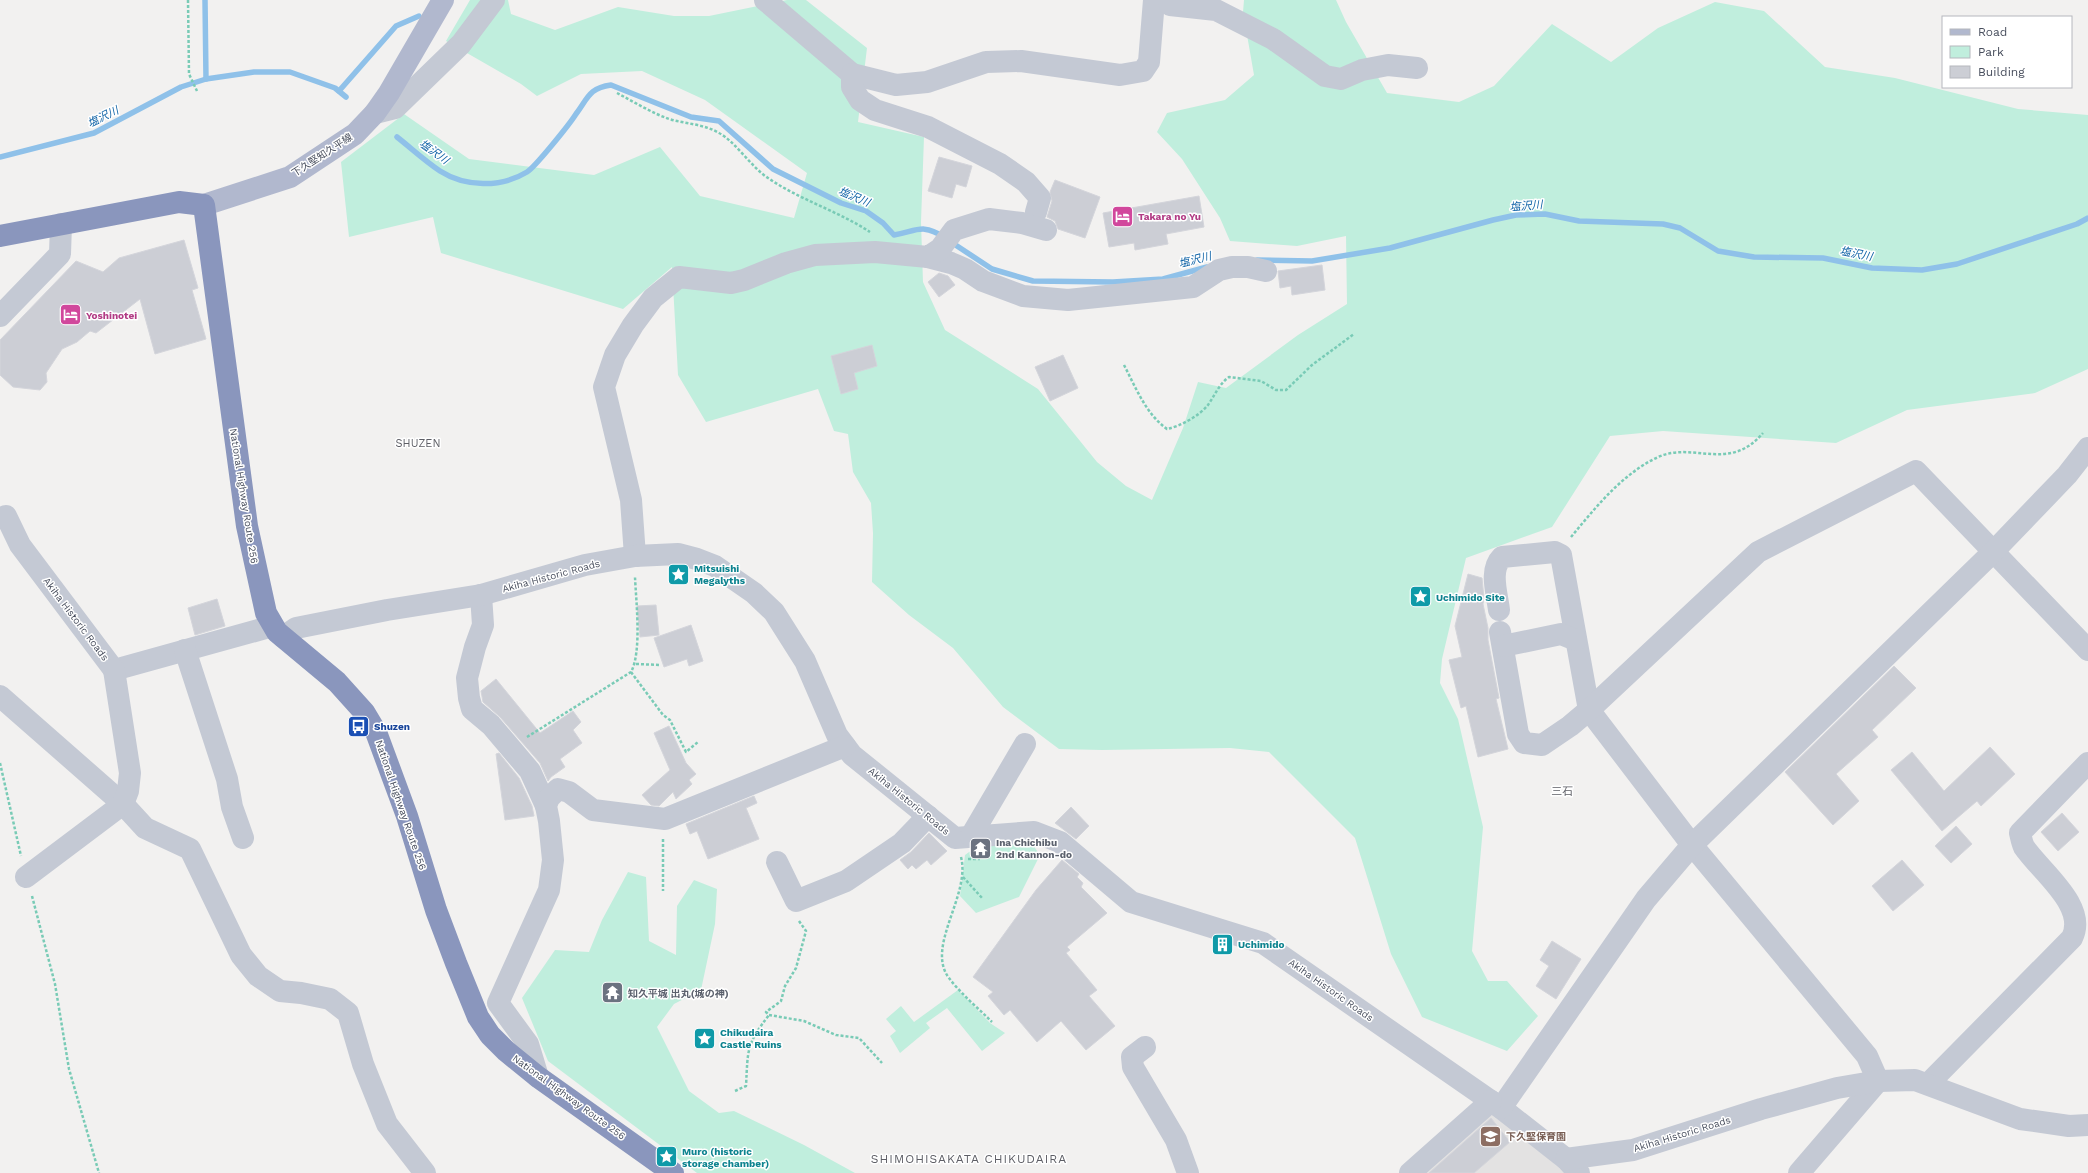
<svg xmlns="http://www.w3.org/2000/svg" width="2088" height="1173" font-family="'Work Sans','Noto Sans JP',sans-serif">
<rect width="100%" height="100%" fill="#f2f1f0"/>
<!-- education -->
<polygon fill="#e3e2e2" points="1491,1106 1565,1173 1416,1173"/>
<!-- green -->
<g fill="#c0eedd">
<polygon points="470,0 508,0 511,14 555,30 618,7 674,16 709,16 787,0 806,0 867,48 858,122 924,137 921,222 923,282 945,330 1038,389 1097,462 1126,486 1152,500 1183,428 1198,382 1226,388 1298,335 1347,304 1346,236 1297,246 1230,241 1220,218 1182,159 1157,132 1167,113 1225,100 1254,75 1243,12 1244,0 1336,0 1346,22 1387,93 1459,102 1494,86 1552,24 1611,62 1658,28 1715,2 1764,11 1825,67 1895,78 2018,109 2088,115 2088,369 2035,393 1907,410 1836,443 1663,431 1610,436 1552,527 1466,558 1442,659 1440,683 1458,719 1483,827 1472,951 1488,981 1507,981 1538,1016 1507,1051 1422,1017 1391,954 1355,838 1269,752 1230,748 1102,750 1059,749 1003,707 953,648 909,615 872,582 873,533 871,503 853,472 848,434 834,431 818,389 706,422 678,375 672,267 623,309 441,253 433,217 349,237 341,162 404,114 469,159 594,175 660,147 700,196 794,218 807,173 705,100 642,71 581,74 537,96 521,84 446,41"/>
<polygon points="1030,841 1040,855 1019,897 976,913 960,896 965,855 983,842"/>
<polygon points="628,872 646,877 649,941 676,955 677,906 694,880 717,889 715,924 701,990 674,1004 657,1027 689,1091 719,1113 734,1111 804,1145 855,1173 697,1173 548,1061 522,998 555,950 589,952 602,920"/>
<polygon points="958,990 990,1023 1005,1033 982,1051 947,1008 926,1023 930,1028 900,1053 890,1036 896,1031 886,1019 901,1006 914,1022"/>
</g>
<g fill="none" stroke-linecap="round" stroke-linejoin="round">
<!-- stream -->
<g stroke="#8fc1e9" stroke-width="5.5">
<polyline points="205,0 206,79"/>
<polyline points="339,91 396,26 419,16"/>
<path d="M 397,137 C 411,148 425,161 440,171 C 465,187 501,188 527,172 C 535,167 569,125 576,114 C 588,98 589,88 611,85 L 691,117 L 719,121 L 773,169 L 841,203 L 866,211 L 883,223 L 894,235 C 917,231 922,223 944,237"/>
<polyline points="0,157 94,133 181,87 206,79 254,72 290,72 335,88 346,97"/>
<polyline points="951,242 992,269 1033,281 1113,282 1163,279 1207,267"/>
<polyline points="1257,260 1312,261 1390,248 1493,220 1516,215 1545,214 1579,221 1663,224 1680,228 1718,251 1754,257 1823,258 1872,268 1922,270 1957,264 2077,224 2088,218"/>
</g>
</g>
<!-- building -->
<g fill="#ccced5" stroke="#d4d5db">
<polygon points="939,157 972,166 966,187 956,184 952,198 928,191"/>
<polygon points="1055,180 1100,197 1085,238 1058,229 1055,221 1047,217 1052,201 1050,192"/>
<polygon points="1199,196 1204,227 1166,234 1168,244 1135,250 1134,243 1109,247 1103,213"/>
<polygon points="184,240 198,288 192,290 206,339 155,354 140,299 96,333 90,331 77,342 62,349 46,373 47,382 40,390 13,387 0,375 0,340 76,261 103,272 119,258"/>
<polygon points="1322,265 1325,290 1292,295 1291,286 1280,288 1278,271"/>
<polygon points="939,273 948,276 955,285 939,297 928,282"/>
<polygon points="872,345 877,366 854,373 858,389 841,394 831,356"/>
<polygon points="1063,355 1078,388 1050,401 1035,367"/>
<polygon points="1468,574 1482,578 1484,598 1483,604 1488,628 1488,640 1499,698 1496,699 1508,749 1478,757 1466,706 1461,708 1449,660 1462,657 1455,626"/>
<polygon points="217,599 225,626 195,635 188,608"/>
<polygon points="656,605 659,635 640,637 637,606"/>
<polygon points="691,625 703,661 689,666 687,659 664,667 654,638"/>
<polygon points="1894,666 1916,688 1872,730 1878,737 1836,774 1859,801 1833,825 1785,772"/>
<polygon points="496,679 540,733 573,711 581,722 573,730 582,743 560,759 565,767 551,777 548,781 540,763 500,717 483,702 481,691"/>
<polygon points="669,726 686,763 696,774 689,780 692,784 676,799 673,792 659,806 651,805 642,795 670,770 654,733"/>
<polygon points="1990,747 2015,774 1981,806 1977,801 1942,831 1891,770 1912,752 1944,791"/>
<polygon points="499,753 519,778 532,806 534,816 505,820 496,754"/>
<polygon points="754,796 757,803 746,808 759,839 708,859 697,831 690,834 686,824"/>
<polygon points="1071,807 1089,826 1076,839 1055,823"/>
<polygon points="2062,813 2079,832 2058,851 2041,832"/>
<polygon points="1956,826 1972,844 1951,863 1935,846"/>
<polygon points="929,833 947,851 931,865 927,860 916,869 912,865 908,869 900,860 911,852"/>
<polygon points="1062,860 1079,874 1077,877 1083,883 1081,887 1107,913 1067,947 1070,950 1066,953 1097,990 1089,996 1115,1026 1086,1050 1061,1021 1037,1042 1010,1010 1004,1015 988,996 993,992 973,977 1036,890"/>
<polygon points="1902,860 1924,885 1893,911 1872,886"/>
<polygon points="1552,941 1581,959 1556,999 1536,986 1549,966 1540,960"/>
<polygon points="1491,1118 1510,1142 1474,1173 1429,1173"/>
</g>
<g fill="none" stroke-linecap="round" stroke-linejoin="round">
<!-- path -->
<g stroke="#79cbb6" stroke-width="2.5" stroke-dasharray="3 2" stroke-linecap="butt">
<polyline points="188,0 189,74 197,91"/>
<path d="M 617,93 C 634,102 652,113 669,119 C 686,124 704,124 719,133 C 736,142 751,167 768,178 C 800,200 838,211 870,232"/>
<path d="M 1124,365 C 1136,388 1146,414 1167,429 C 1181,426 1199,416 1208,405 C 1215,395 1219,384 1229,377 L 1261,381 L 1276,390 L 1286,390 L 1312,365 L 1354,334"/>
<path d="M 1571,537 C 1596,507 1622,474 1658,457 C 1694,441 1729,473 1763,433"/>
<polyline points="636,664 661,665"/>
<polyline points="631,672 663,715 670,720 686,752 698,742"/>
<path d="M 527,737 L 631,672 C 642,652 636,601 635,577"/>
<polyline points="0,763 21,856"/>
<polyline points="663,839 663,891"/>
<path d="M 961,857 C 971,895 925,947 949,978 C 961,994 978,1008 992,1022"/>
<polyline points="968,859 980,859"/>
<polyline points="963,877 983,899"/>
<polyline points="32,896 55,984 69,1069 99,1173"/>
<polyline points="799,921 806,931 796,968 785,986 781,1001 766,1012 769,1015 804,1021 836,1035 859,1038 882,1063"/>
<path d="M 735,1091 L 746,1086 C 748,1049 746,1045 769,1015"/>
</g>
<!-- minor -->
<g stroke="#c4c9d4" stroke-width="22">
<polyline points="765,0 852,74 896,85 927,82 986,62 1021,61 1120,75 1143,71 1149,62 1154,0"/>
<polyline points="1169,0 1170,5 1216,10 1273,39 1325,76 1341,79 1362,70 1388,65 1417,68"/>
<polyline points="852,74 852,87 860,100 875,110 928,127 1000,164 1026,182 1040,198 1036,212"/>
<polyline points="375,113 395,108 461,44 494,0"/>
<polyline points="928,257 951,263 965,269 983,281 1023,296 1068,300 1193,287 1219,270 1232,267 1248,267 1266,271"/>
<polyline points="0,316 60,254 61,224"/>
<polyline points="0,518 6,516 20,545 114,670 273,626"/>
<polyline points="635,556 631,500 604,387 615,355 633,325 653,298 679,277 731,283 744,280 786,263 815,255 875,252 928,257 940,249 954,230 989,219 1022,223 1046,230"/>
<polyline points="481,595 483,625 475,647 467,678 469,698 472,709 491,725 530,771 546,806"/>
<path d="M 1499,610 C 1497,593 1489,570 1502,557 L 1555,552 L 1561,555 L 1589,710 L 1692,845 L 1867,1056 L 1878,1081 L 1799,1173"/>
<polyline points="1500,632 1518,734 1524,743 1542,745 1570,726 1589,710 1758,552 1916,471 2088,650"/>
<polyline points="283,637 296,628 387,610 481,595 585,565 635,556 678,554 697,559 715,566 754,593 774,612 805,661 837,735 852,755 955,838 1034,832 1060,842 1131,902 1263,943 1501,1108 1566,1159 1579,1173"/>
<polyline points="1503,646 1561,634 1576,640"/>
<polyline points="185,650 227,779 232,807 243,838"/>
<polyline points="0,696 123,804 145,828 190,849 241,955 258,976 280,991 301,993 330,999 348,1013 363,1064 387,1124 425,1173"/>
<polyline points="971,836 1025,744"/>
<polyline points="777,862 796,901 846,881 902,843 928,816"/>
<polyline points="26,877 123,804 128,791 130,773 114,670"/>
<polyline points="1145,1047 1132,1057 1133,1067 1176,1140 1188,1173"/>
<polyline points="538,1077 528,1044 498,1003 549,890 553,860 549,821 546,806 549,798 558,789 569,792 593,810 665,819 845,746"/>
<path d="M 1928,1084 L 2072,938 C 2088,906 2041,872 2024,847 C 2022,843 2021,837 2020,833 L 2088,763"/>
<polyline points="1501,1108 1646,899 1692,845 1993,552 2067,475 2088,448"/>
<polyline points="1566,1159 1633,1150 1761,1109 1837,1088 1878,1081 1915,1080 2020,1119 2069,1126 2088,1125"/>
<polyline points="1410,1173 1491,1101"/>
</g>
<!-- major -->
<polyline stroke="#b1b8ce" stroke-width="22" points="204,205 290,177 355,134 375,113 389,93 443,0"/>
<!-- highway -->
<polyline stroke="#8a96bd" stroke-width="22" points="0,236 179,202 204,205 247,526 266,613 277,632 337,682 364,712 376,732 407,816 436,910 456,963 478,1017 490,1035 506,1051 538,1077 673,1173"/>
</g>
<!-- icons -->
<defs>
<symbol id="hotel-square" viewBox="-11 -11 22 22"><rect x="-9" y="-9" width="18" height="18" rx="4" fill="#d1479c" stroke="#fff"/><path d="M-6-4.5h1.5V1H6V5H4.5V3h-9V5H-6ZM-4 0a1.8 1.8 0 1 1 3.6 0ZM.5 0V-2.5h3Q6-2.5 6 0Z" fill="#fff"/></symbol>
<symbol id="sight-square" viewBox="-11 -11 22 22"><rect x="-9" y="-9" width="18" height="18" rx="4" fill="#0f9aa8" stroke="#fff"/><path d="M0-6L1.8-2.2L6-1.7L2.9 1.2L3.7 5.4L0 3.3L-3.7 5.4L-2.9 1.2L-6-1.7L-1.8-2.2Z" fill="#fff"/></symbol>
<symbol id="bus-square" viewBox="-11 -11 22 22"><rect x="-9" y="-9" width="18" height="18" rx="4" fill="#1a4fb4" stroke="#fff"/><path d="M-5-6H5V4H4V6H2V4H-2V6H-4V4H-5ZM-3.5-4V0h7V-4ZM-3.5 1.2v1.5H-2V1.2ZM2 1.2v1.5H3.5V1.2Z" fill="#fff"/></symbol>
<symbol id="temple-square" viewBox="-11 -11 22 22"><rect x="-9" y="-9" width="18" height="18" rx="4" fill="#6b7280" stroke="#fff"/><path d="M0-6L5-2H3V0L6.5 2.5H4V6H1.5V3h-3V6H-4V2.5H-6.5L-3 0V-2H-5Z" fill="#fff"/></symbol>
<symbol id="building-square" viewBox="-11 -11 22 22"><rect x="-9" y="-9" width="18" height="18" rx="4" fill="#0f9aa8" stroke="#fff"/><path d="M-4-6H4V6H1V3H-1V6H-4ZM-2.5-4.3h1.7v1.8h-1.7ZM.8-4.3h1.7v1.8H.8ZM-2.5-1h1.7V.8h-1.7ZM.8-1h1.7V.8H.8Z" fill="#fff"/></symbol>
<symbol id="school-square" viewBox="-11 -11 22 22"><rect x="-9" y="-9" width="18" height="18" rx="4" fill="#8d6e63" stroke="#fff"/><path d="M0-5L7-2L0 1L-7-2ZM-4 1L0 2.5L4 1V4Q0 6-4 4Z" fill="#fff"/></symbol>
</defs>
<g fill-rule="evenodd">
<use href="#hotel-square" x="1110" y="204" width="25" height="25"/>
<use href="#hotel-square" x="58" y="302" width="25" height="25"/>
<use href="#sight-square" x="666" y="562" width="25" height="25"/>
<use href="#sight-square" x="1408" y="584" width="25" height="25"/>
<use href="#bus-square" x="346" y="714" width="25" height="25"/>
<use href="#temple-square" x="968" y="836" width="25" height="25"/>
<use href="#building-square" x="1210" y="932" width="25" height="25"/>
<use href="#temple-square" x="600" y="980" width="25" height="25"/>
<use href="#sight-square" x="692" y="1026" width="25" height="25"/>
<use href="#school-square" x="1478" y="1124" width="25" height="25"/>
<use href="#sight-square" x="654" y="1144" width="25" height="25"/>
</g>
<g text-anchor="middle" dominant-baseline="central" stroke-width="3" stroke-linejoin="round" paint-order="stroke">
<!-- street labels -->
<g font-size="10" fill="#484e5d" stroke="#fff">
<text transform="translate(322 155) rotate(-33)">下久堅知久平線</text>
<text transform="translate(244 496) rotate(81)">National Highway Route 256</text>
<text transform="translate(551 576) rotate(-15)">Akiha Historic Roads</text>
<text transform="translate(76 619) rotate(53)">Akiha Historic Roads</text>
<text transform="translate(909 801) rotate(39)">Akiha Historic Roads</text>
<text transform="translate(401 805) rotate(71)">National Highway Route 256</text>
<text transform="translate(1331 990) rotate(35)">Akiha Historic Roads</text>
<text transform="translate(569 1097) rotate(36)">National Highway Route 256</text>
<text transform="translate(1682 1134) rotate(-17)">Akiha Historic Roads</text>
</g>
<!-- hotel labels -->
<g font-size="10" font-weight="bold" fill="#b23c85" stroke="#fff" text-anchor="start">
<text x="1138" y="216">Takara no Yu</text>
<text x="86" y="315">Yoshinotei</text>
</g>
<!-- culture labels -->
<g font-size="10" font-weight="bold" fill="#0d838f" stroke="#fff" text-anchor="start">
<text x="694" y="568">Mitsuishi<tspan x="694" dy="12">Megalyths</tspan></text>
<text x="1436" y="597">Uchimido Site</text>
<text x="1238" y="944">Uchimido</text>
<text x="720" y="1032">Chikudaira<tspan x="720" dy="12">Castle Ruins</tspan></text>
<text x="682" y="1151">Muro (historic<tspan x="682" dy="12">storage chamber)</tspan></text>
</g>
<!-- transit labels -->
<g font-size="10" font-weight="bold" fill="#164399" stroke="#fff" text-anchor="start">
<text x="374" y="726">Shuzen</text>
</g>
<!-- worship labels -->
<g font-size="10" font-weight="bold" fill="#5b616d" stroke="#fff" text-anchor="start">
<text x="996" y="842">Ina Chichibu<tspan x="996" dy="12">2nd Kannon-do</tspan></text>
<text x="628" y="993">知久平城 出丸(城の神)</text>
</g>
<!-- education labels -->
<g font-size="10" font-weight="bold" fill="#785e54" stroke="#fff" text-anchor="start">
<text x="1506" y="1136">下久堅保育園</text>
</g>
<!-- water labels -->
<g font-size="11" font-style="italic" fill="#1164a7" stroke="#fff">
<text transform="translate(103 117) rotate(-26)">塩沢川</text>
<text transform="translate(434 152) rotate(36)">塩沢川</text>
<text transform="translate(854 197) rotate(23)">塩沢川</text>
<text transform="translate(1526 206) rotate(-4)">塩沢川</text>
<text transform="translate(1856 254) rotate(11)">塩沢川</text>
<text transform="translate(1195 260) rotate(-14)">塩沢川</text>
</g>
<!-- neighbourhood labels -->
<g font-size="11" fill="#5d5e65" stroke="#fff">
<text x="418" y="443">SHUZEN</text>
<text x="1562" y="791">三石</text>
</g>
<!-- quarter labels -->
<g font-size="12" letter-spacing="1" fill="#5d5e65" stroke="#fff">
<text x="969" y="1159">SHIMOHISAKATA CHIKUDAIRA</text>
</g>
</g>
<!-- legend -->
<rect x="1942" y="16" width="130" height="72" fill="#ffffff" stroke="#b6b8be"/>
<rect x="1950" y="29" width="20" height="6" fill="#b1b8ce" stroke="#b6b8be"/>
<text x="1978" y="36" font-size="12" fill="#484e5d">Road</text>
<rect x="1950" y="46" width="20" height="12" fill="#c0eedd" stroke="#b6b8be"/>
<text x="1978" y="56" font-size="12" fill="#484e5d">Park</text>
<rect x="1950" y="66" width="20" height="12" fill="#ccced5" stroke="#b6b8be"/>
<text x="1978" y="76" font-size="12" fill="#484e5d">Building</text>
</svg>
